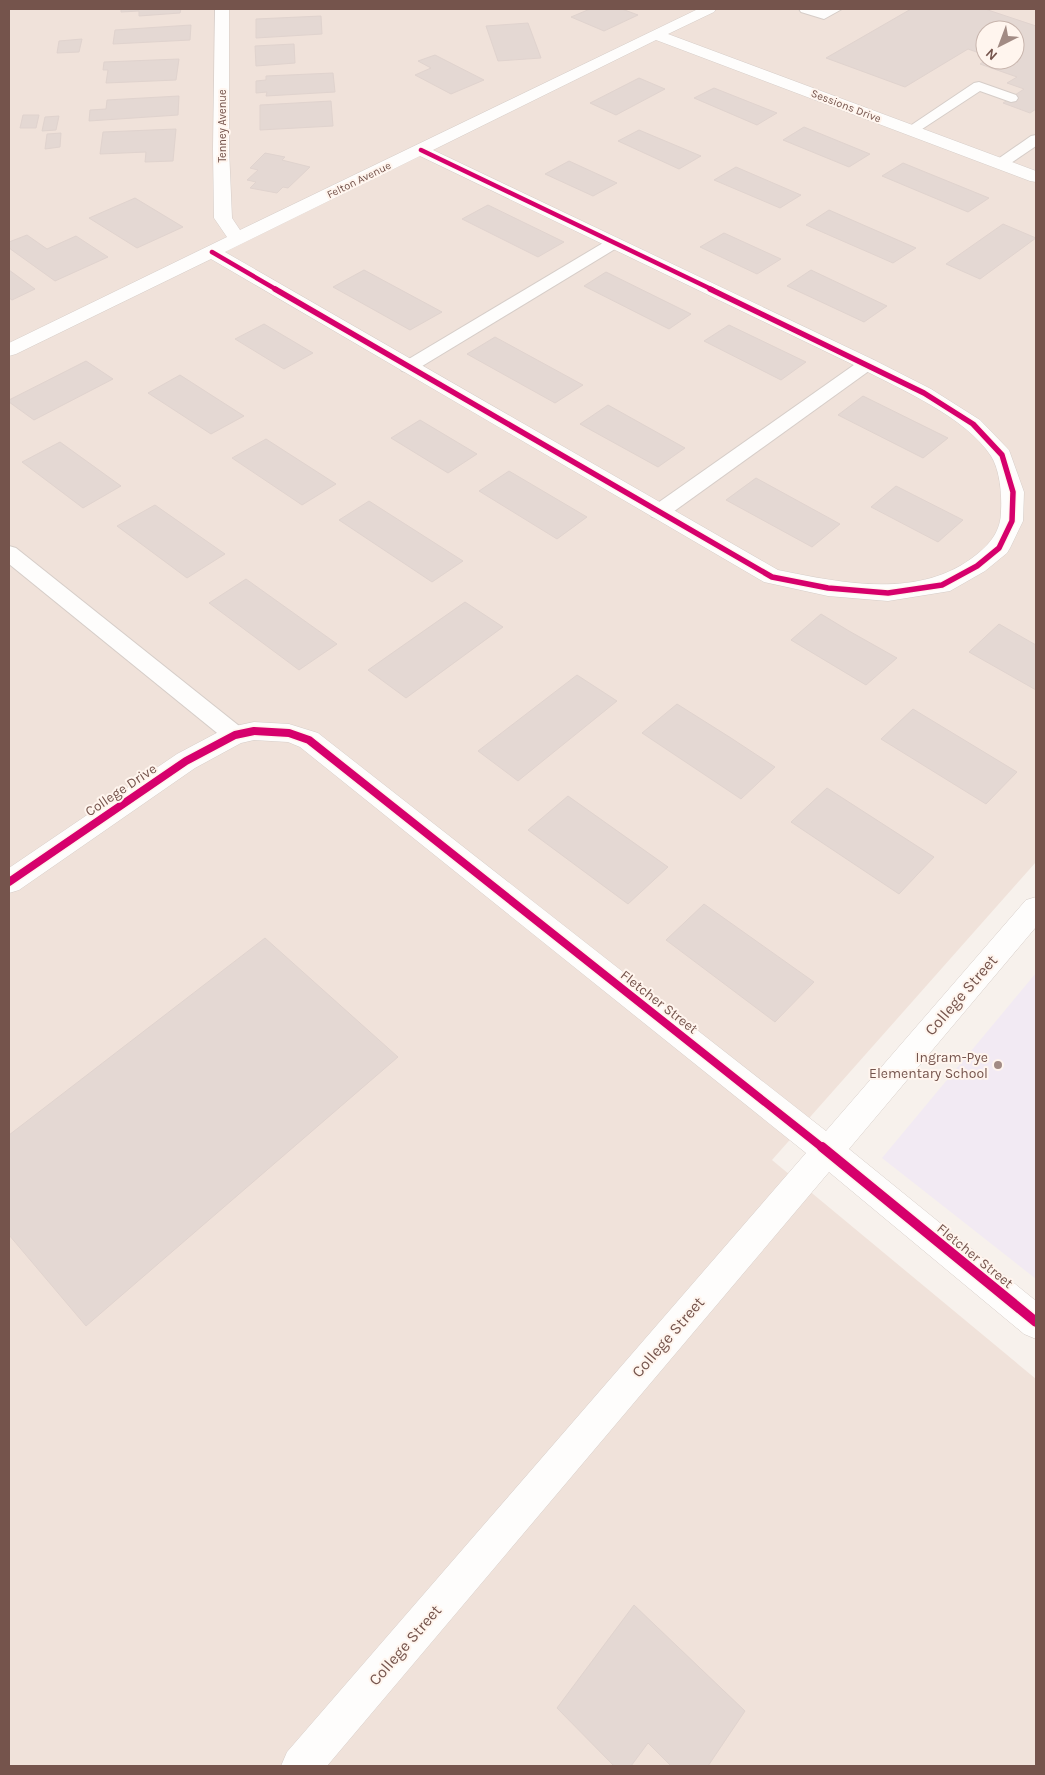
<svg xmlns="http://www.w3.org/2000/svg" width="1045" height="1775" font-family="Karla,sans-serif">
<rect width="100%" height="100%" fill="#f7f1ec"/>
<!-- residential -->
<path fill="#f0e2da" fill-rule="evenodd" d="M 9,9 L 1036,9 L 1036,862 L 772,1160 L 1036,1379 L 1036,1766 L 9,1766 ZM 985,30 L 1015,30 L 1015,60 L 985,60 Z"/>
<!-- education -->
<polygon fill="#f2eaf3" points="1036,973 1036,1279 882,1158"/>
<!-- building -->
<g fill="#e4d8d3" stroke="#e0d3ce">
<polygon points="121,9 181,9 180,13 139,16 139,11 121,12"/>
<polygon points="590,9 622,9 638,15 604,31 571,17"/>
<polygon points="911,9 985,9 1036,26 1036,109 1030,113 1003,103 1024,89 1007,83 1017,77 980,64 986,60 1015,60 1015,30 985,30 985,55 968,49 905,87 826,58"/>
<polygon points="321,16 322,34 256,38 256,19"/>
<polygon points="528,23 541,58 498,61 486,26"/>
<polygon points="191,25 190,40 113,44 115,30"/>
<polygon points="82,39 79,52 57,53 59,41"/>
<polygon points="294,44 295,63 256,66 255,46"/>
<polygon points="435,55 484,80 451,94 415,75 431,68 418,61"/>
<polygon points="179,59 176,80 106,83 108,70 103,70 104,62"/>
<polygon points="333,73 335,92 266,96 267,92 256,93 256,81 266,80 266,76"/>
<polygon points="639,78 665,89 616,115 590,103"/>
<polygon points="714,88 777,113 757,125 694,98"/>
<polygon points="179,96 178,115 89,121 90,110 106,109 107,100"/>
<polygon points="331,101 333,126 260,130 260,105"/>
<polygon points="23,115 39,115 36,128 20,128"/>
<polygon points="59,116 56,130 42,131 45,117"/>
<polygon points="804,127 870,154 849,167 783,140"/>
<polygon points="176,129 173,161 145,162 146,152 100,154 103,132"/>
<polygon points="639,130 701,156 679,169 618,141"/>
<polygon points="61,133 60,147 45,149 47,134"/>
<polygon points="265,153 285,157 282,160 310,167 288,188 283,187 277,193 250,188 256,182 247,180 258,170 250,168"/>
<polygon points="569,161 617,183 593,196 545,174"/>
<polygon points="903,163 989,198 968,212 882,176"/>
<polygon points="736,167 801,195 780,208 714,180"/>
<polygon points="135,198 183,227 137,248 89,218"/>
<polygon points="488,205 564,242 538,257 462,219"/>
<polygon points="829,210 916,248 893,263 806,225"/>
<polygon points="1003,224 1036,238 980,279 946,264"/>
<polygon points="724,233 781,259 757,274 700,247"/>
<polygon points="27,235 47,249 76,236 108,257 55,281 9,248 9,242"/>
<polygon points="9,270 35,289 12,300 9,298"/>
<polygon points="364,270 442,312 410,330 333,287"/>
<polygon points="811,270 887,306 864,322 787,286"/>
<polygon points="606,272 691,314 669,329 584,286"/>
<polygon points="264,324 313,353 284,369 235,339"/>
<polygon points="729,325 806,362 781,380 704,341"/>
<polygon points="495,337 583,385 555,403 467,354"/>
<polygon points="86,361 113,379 34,420 9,402 9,400"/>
<polygon points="180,375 244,416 211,434 148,393"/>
<polygon points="863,396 948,438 923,458 838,415"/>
<polygon points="608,405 685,448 658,467 580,424"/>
<polygon points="420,420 477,454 448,473 391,438"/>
<polygon points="266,439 336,484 302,505 232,458"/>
<polygon points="60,442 121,486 83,508 22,462"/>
<polygon points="509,471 587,517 557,539 479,491"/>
<polygon points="756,478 840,524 812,547 726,500"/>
<polygon points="896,486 963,520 938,542 871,507"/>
<polygon points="369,501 463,561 432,582 339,520"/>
<polygon points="155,505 225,554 187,578 117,526"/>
<polygon points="246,579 337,644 299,670 209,603"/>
<polygon points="465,602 503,627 406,698 368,670"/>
<polygon points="821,614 849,631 897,658 866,685 791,640"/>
<polygon points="999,624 1036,645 1036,690 969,652"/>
<polygon points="577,675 617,701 518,781 478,751"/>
<polygon points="677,704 731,738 775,767 741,799 642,733"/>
<polygon points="913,709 1017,772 986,804 881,739"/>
<polygon points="827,788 934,857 899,894 791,822"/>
<polygon points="568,796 668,867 628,904 528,830"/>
<polygon points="704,904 814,982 775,1022 666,940"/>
<polygon points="265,938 398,1057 86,1326 9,1235 9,1135"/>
<polygon points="634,1605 745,1711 708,1766 671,1766 648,1743 631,1766 614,1766 557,1708"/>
</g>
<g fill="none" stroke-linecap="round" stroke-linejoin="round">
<defs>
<g id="lane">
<polygon points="799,9 842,9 824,19 801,12"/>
<polygon points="979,82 1016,95 1018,98 1016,101 1011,102 980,91 916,133 906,133 904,130 974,83"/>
<polygon points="1036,135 1036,146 1005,167 995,167 992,164 995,161 1031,136"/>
<polygon points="614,238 620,240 622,243 620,246 414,371 408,372 402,371 399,367 402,363 608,240"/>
<polygon points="867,359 873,360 876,364 873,368 666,517 659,518 652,517 649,512 652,507 861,360"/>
<polygon points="9,546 16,548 243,729 246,735 243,741 235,744 227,741 9,564"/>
</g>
<g id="street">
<path d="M 215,9 L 229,9 L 229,149 L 232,218 L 240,230 L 698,9 L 716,9 L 714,12 L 668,34 L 1036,171 L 1036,182 L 1030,181 L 656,40 L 433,150 L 874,360 L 931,389 L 980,420 L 1009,450 L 1024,492 L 1023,521 L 1010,548 L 1007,553 L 985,571 L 950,591 L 888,601 L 828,596 L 764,582 L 211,259 L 16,354 L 9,356 L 9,343 L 227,237 L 214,218 L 213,149 ZM 420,156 L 860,368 C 900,389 966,417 991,456 C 1000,470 1002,495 1001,511 C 1001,531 990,544 976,555 C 920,600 842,583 778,570 L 225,252 Z"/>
<polygon points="254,722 289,724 318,733 826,1131 1026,900 1036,897 1036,927 849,1149 1036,1301 1036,1339 1024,1334 829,1172 327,1766 281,1766 287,1752 806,1153 300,747 288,742 254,740 241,743 195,768 19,890 9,893 9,868 177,754 226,728"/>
</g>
</defs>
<!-- lane casing -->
<use href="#lane" stroke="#d6cdc8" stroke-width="2"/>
<!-- street casing -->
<use href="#street" stroke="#d6cdc8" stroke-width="1"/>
<!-- lane -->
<use href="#lane" fill="#fefdfc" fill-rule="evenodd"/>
<!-- street -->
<use href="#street" fill="#fefdfc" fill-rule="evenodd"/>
<defs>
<g id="cycleway-far3">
<polyline points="421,150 713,290"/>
<polyline points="212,252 277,290"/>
</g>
<polyline id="cycleway-far2" points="275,289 772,577 828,588 888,593 942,585 977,566 999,548 1012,521 1013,492 1002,455 973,424 924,393 710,289"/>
<polyline id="cycleway-far1" points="9,882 186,761 235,735 254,731 289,733 309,740 824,1149"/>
<polyline id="cycleway" points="822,1147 1036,1322"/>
</defs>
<!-- cycleway-far3 casing -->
<use href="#cycleway-far3" stroke="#fff5ee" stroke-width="6"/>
<!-- cycleway-far2 casing -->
<use href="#cycleway-far2" stroke="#fff5ee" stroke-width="8"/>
<!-- cycleway-far1 casing -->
<use href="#cycleway-far1" stroke="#fff5ee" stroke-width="11"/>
<!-- cycleway casing -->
<use href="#cycleway" stroke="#fff5ee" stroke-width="13"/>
<!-- cycleway-far3 -->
<use href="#cycleway-far3" stroke="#d6006c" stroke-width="4.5"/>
<!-- cycleway-far2 -->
<use href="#cycleway-far2" stroke="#d6006c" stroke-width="5.5"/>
<!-- cycleway-far1 -->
<use href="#cycleway-far1" stroke="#d6006c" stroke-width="8"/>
<!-- cycleway -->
<use href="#cycleway" stroke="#d6006c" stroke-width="10"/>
</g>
<!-- markers -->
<circle fill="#a28b84" stroke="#fff5ee" stroke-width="2" cx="998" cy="1065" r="5"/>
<g text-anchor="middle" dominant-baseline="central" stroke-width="4" stroke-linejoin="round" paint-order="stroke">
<!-- far-street labels -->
<g font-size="11" fill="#75544c" stroke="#fff5ee">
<text transform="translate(846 106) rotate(21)">Sessions Drive</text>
<text transform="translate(222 126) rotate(-90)">Tenney Avenue</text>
<text transform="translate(359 180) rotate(-26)">Felton Avenue</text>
</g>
<!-- street labels -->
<g font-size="14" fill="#75544c" stroke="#fff5ee">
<text transform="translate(121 790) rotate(-34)">College Drive</text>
<text transform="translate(659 1002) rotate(38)">Fletcher Street</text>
<text transform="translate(975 1256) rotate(39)">Fletcher Street</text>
</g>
<!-- poi labels -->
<g font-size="14" fill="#75544c" stroke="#fff5ee" text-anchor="end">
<text x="988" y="1057">Ingram-Pye<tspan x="988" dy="16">Elementary School</tspan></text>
</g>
<!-- near-street labels -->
<g font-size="16" fill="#75544c" stroke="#fff5ee">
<text transform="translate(961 995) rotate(-49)">College Street</text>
<text transform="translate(668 1337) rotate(-49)">College Street</text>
<text transform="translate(405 1645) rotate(-49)">College Street</text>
</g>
</g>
<!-- border -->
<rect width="1045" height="1775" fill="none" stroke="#75544c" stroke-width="20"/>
<!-- north arrow -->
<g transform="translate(1000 45) rotate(222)"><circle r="24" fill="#fff5ee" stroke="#c8b5ad"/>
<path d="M0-4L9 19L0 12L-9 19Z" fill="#a28b84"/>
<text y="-8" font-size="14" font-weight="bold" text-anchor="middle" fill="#75544c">N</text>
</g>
</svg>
